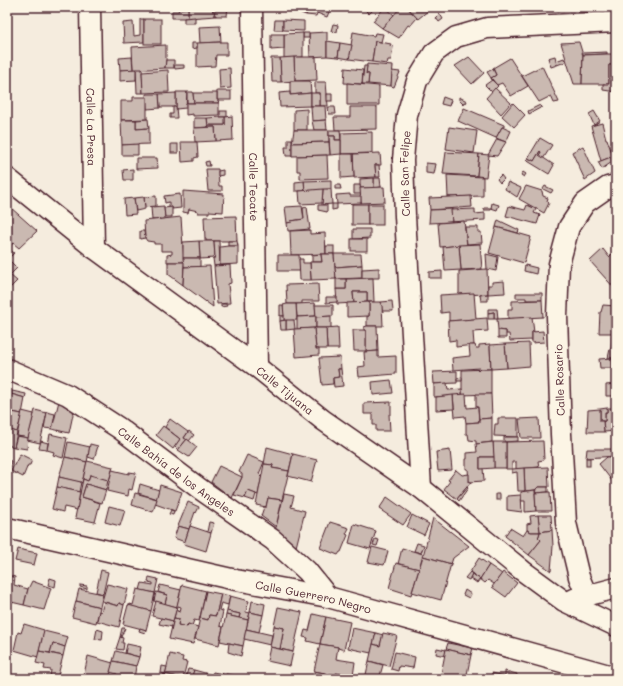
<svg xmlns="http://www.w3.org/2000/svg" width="623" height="686" font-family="Mali,sans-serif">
<rect width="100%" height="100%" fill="#f5ecde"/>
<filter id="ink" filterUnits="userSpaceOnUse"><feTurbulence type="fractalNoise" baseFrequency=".025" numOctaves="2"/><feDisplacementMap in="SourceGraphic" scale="8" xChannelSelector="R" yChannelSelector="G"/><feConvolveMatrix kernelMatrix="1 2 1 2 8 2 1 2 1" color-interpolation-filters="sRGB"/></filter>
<g filter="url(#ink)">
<!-- building -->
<g fill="#cab9b1" stroke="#4a1f2b" fill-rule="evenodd">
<polygon points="188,7 217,7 212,11 215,11 214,15 216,15 216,16 188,18"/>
<polygon points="217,7 228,7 227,16 216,16 216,15 214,15 215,11 212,11 213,10"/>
<polygon points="286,7 298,7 296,11"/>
<polygon points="298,7 309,7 306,15 296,11"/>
<polygon points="309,7 320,7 316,16 306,15"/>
<polygon points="320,7 331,7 327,17 317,13"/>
<polygon points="369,7 374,9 369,14 366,11"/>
<polygon points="385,7 394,15 382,28 373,21"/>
<polygon points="401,7 407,7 417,18 410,26 408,25 399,38 382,28"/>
<polygon points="407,7 426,7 429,10 418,19"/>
<polygon points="188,8 188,18 172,18 172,11 179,11 178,9"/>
<polygon points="440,14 443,19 439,22 436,18"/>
<polygon points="195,17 195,23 184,23 184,18"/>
<polygon points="140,19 144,19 144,42 124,43 123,23 133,22 134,36 140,35"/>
<rect x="144" y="19" width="17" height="25"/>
<polygon points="275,20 283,20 283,30 274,30"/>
<polygon points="283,20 304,21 304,31 283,30"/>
<polygon points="333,24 338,25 337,32 331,31"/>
<polygon points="220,26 221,42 200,43 199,27"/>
<polygon points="327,32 327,56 310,57 309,33"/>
<polygon points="353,32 374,36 375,33 383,34 381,42 375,41 372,62 349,59"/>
<rect x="303" y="33" width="6" height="5"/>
<polygon points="303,33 303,57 284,58 284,34"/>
<polygon points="271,34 284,34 284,49 271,50"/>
<polygon points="327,41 340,43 338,57 327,56"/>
<polygon points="375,41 391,44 390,46 393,47 391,60 388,60 387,64 372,62"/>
<polygon points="221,42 227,42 227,55 216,55 215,66 197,67 197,43"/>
<polygon points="579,42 583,55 582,84 574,84 561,43"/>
<polygon points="192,43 197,43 197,48 192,49"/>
<polygon points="340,43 352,45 349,59 338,57"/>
<polygon points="166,45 166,65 165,65 165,68 133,70 132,47"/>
<polygon points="607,52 607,54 583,55 582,53"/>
<polygon points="607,54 616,54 616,65 609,65 609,84 582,84 583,55"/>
<polygon points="555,56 557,65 551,67 548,58"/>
<polygon points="132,57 133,70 120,70 119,58"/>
<polygon points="294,57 316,57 317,80 295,81"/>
<polygon points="294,57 295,81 281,82 280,58"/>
<polygon points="469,57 484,73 472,84 455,66"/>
<polygon points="271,58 280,58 281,82 272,82"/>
<polygon points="510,58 528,86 511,96 502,83 497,85 491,78 496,75 493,68"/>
<polygon points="564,58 565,62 557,65 556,61"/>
<polygon points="166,60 174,60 174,68 165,68"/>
<polygon points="367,64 393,66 391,86 368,84 369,74 366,74"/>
<polygon points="174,65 184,65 184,68 175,69"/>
<polygon points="609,65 616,65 616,92 603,90 603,84 609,84"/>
<polygon points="364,66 367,66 366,74 369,74 368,84 362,84"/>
<polygon points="542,66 559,102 554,103 551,96 539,102 522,76"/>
<polygon points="230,68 231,88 220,89 219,69"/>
<polygon points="345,68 363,70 362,84 344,83"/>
<polygon points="136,69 142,69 143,93 137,93"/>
<polygon points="136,69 136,80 120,81 120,70"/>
<polygon points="493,69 496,75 491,78 493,81 487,72"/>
<polygon points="168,70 169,92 143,93 142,72"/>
<polygon points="392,71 400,72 394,87 391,86"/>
<polygon points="492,80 498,86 492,92 485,85"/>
<polygon points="290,81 310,81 311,93 290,95"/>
<polygon points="315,82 326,82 328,106 320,106 320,93 315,93"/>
<polygon points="347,83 379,86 379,105 347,105"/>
<polygon points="495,88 511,103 501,114 486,98"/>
<rect x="217" y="91" width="14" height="9"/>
<polygon points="176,92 187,92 186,108 176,109"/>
<polygon points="187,92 193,92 194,103 187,103"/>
<polygon points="290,92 290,95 311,93 311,106 280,107 279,93"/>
<polygon points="176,93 176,107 160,107 159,94"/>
<polygon points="193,93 217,93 217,100 218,100 219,103 194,103"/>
<rect x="311" y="93" width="9" height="13"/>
<polygon points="146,94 159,94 160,108 147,109"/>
<rect x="327" y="94" width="5" height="7"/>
<polygon points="133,97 147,97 147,119 121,120 121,101 133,101"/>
<polygon points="443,97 451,100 449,106 441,104"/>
<polygon points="459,97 467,101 466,103 464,102 463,104 459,100"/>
<polygon points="186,103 219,103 219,115 193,116 193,114 186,115"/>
<polygon points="513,103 525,115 514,127 502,116"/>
<polygon points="540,105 542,107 529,114 528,111"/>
<polygon points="311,106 325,106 326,120 312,121"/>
<polygon points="173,107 176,107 177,118 170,118 170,114 173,114"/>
<polygon points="328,107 335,107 336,114 329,114"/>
<polygon points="350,107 377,107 377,129 335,130 334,117 350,117"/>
<polygon points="464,108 504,125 504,127 502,127 496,138 458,121"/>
<polygon points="307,109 307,130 294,130 294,110"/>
<rect x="220" y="111" width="7" height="6"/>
<polygon points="594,111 600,121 594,125 589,114"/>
<polygon points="232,116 233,140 216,141 215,127 208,127 208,125 225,125 225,117"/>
<polygon points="220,117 225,117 225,125 208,125 207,118"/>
<polygon points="194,118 207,118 208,127 194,128"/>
<polygon points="148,119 149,128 136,129 136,120"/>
<polygon points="121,120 136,120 136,129 149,128 149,144 122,145"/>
<polygon points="326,120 327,130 314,130 312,121"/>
<polygon points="602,123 606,139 607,139 615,162 612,162 611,157 601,161 591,126"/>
<polygon points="215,127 216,141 195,142 194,128"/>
<polygon points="449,127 477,131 474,153 446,149"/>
<polygon points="502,127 511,131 506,142 496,138"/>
<polygon points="294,130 329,130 329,142 292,143"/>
<polygon points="329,130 340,130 341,140 335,140 335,136 329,136"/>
<polygon points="372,132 372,153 341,154 341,133"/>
<polygon points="329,136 335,136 335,140 341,140 341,154 330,155"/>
<polygon points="540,138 552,145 543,159 539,155 541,152 540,151 534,161 528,158"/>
<polygon points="288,139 292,139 292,156 286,156 285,147 288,147"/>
<polygon points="497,139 506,142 497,156 488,155"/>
<polygon points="181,142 197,142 198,157 194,158 194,161 182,162"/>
<polygon points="329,142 330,155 292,156 292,143"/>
<polygon points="138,144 138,155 122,155 122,145"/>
<rect x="171" y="144" width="7" height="9"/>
<polygon points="583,146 595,173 585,180 572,152"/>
<polygon points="540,151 541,152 539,155 554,165 549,174 526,160 528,158 534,161"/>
<polygon points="446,152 479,154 477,176 443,174"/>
<polygon points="380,153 381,165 375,165 376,177 354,178 353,154"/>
<polygon points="341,154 353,154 354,177 341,178"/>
<polygon points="479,154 489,155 486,177 477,176"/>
<polygon points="327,155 328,178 300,179 300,171 297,171 297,156"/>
<polygon points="611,157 612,162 602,169 598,162"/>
<polygon points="136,158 157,158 158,168 136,169"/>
<polygon points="209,161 210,166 206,166 205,162"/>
<polygon points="426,163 436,164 434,174 426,173"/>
<polygon points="375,165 379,165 380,177 376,177"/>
<polygon points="133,169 133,180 124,180 123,170"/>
<polygon points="206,169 218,169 219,186 222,186 222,191 208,191"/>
<polygon points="223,170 223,175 218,176 218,171"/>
<polygon points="523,172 526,174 524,177 521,175"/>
<polygon points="447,175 483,177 483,196 448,197"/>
<polygon points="501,175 504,179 500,183 497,179"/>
<polygon points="374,178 380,178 381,187 374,188"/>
<polygon points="374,178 374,188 360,188 360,179"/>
<polygon points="331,180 331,189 305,191 304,181"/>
<polygon points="304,181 305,191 295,191 295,182"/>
<polygon points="508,182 521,188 517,197 505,189"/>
<polygon points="335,185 340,185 341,189 335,189"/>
<polygon points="354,185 360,185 361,194 354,194"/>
<polygon points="526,186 542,191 543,196 548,198 547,201 549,203 544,213 519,199"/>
<polygon points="545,186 553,190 551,193 543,189"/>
<polygon points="384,187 385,202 361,203 360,188"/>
<polygon points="323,189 331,189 332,204 322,205"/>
<polygon points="323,189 322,203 300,204 299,191"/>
<polygon points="183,191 224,194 223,212 209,211 209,213 198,213 198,211 189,209 188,213 183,212"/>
<polygon points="180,194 181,208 172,209 172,207 169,208 169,202 165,203 164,196"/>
<polygon points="350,194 350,196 361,196 361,203 337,204 336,195"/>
<polygon points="156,196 156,206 145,207 144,197"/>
<polygon points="471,196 472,207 430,210 429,198"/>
<polygon points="144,197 145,209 136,211 134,198"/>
<polygon points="134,198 136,214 125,215 124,199"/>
<polygon points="492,203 499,205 497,210 491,208 491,210 484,210 484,208 491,208"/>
<polygon points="332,204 337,204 337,209 332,210"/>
<rect x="352" y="204" width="16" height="21"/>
<rect x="368" y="204" width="15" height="21"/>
<polygon points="318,205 327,205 327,212 318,210"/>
<polygon points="527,205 536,209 534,213 540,215 537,224 506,216 509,206 525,210"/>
<polygon points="164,206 165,219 152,220 151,207"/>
<polygon points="302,206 304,219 291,221 292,222 287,223 285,207"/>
<polygon points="10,207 37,231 19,248 7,238 7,210"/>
<polygon points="172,207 172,217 165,217 164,208"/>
<polygon points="307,207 310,229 288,231 287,223 292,222 291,221 304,219 303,208"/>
<polygon points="452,209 452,222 429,223 430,210"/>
<polygon points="475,209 475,214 485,213 485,220 452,222 451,210"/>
<polygon points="236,216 237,241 206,241 206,239 205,239 204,217"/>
<polygon points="181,217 184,262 167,262 167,255 172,254 172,251 161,251 161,244 154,244 154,242 147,241 145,238 144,221"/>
<polygon points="498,220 519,230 518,233 496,227"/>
<polygon points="464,221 467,245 440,247 438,223"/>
<polygon points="465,227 478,227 478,232 481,232 482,243 467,244"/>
<polygon points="496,227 531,237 524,263 489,253"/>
<polygon points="353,229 370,229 370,238 353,239"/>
<polygon points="310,230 310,234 325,233 326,254 291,255 290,231"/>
<polygon points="140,231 144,231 145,238 140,239"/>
<polygon points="8,239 13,243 9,248 7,246"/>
<rect x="351" y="239" width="16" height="12"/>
<polygon points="199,241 214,241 215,258 200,259"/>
<polygon points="199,241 200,258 183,258 183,242"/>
<polygon points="214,241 219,241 220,265 214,266 213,258 215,258"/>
<polygon points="228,241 237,241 238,246 228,246"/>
<polygon points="480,244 482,269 461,270 459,245"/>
<polygon points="459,245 461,270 445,271 443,247"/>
<polygon points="228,246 238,246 238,264 220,265 220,247"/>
<rect x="326" y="246" width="8" height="8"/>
<polygon points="8,248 14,253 9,258 7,256"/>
<polygon points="603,249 609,257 616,250 616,290 590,261"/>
<polygon points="321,254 322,262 312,262 312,255"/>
<polygon points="321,254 334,254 336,279 311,280 310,262 322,262"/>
<polygon points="334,254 361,254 362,265 335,267"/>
<polygon points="486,254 498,257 496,271 487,269"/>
<polygon points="278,255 299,255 300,271 278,271"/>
<polygon points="183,258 200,258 200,267 184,267"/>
<polygon points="8,259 17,268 7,278 7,260"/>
<polygon points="299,259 303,259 303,263 310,263 311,280 300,280"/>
<polygon points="168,262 184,262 183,285 168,274"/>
<polygon points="230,265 231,283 228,284 230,303 217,304 214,266"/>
<polygon points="362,265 362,278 336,279 335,267"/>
<polygon points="525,265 537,268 536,274 524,271"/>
<polygon points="210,266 213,307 183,285 184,267"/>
<polygon points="379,268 379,278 362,278 362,269"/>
<polygon points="487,269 488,294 459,295 459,271"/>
<polygon points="442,271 442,278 429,278 429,272"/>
<polygon points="10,275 17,281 8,290 7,289 7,278"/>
<polygon points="373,278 374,302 367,302 367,292 353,292 354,303 337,304 336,289 346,289 346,279"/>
<rect x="336" y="279" width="10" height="10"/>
<polygon points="504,281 505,293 488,294 488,285 492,285 492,282"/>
<polygon points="318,284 319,301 302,301 302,304 287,304 286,285"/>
<polygon points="353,292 367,292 367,302 354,303"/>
<polygon points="474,293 476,319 449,321 449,312 441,313 440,295"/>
<polygon points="516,293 542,293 542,300 526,300 526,298 516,298"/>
<polygon points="488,294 488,301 481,301 480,295"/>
<polygon points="326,297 337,297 337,302 326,303"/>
<polygon points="542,300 543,317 508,319 508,309 512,309 512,301"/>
<polygon points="392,301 393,311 382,311 381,302"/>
<polygon points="369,302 381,302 381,305 382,305 383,326 367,326 367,316 369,316"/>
<polygon points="369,302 369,316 347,317 347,303"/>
<polygon points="315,303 316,316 297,317 296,304"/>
<polygon points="221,304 226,304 227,306 221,307"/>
<polygon points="287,304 296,304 297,320 284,321 283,305"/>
<polygon points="280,305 283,305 284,316 280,316"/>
<polygon points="315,305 333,305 333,316 316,317"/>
<polygon points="603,305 616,306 615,314 613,314 613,320 616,320 616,331 613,331 612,333 599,333 600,312 601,312"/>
<polygon points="488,309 497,309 498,319 494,319 494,312 488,313"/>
<polygon points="494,312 494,319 488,319 488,313"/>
<rect x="280" y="316" width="4" height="5"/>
<polygon points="316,316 316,328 297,329 297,317"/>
<polygon points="331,316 331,328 316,328 316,317"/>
<polygon points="532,317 534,332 532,332 532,340 510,341 509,334 506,334 506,331 498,330 497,319"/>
<polygon points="487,318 488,331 473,332 474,345 456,347 456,340 449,341 448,321"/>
<polygon points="286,320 294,320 295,329 286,330"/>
<polygon points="286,320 286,330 281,330 280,321"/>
<polygon points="367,326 377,326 378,351 366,352 366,330 364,330 364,327"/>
<polygon points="338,327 339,349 327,349 326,328"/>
<polygon points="314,328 326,328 327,349 316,349"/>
<polygon points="314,328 316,349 319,349 319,355 296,357 294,329"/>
<polygon points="353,330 366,330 366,351 354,351"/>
<polygon points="498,330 506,331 506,338 498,338"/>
<polygon points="543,331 544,342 532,343 532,332"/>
<polygon points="612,335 616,335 616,355 615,358 608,358 610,349 611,349"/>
<polygon points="529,343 530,366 507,368 505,344"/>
<polygon points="490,344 491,369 480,369 479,368 453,370 452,358 470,356 469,345 475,345 476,348 479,348 479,345"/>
<polygon points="505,344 507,368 491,369 490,345"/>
<polygon points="378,351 378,357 396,356 396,374 359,377 358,367 365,366 364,352"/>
<polygon points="340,357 341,369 338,369 339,377 333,378 333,384 322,385 319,358"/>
<polygon points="612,358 613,368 600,368 599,359"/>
<polygon points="613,358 616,358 616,380 614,380"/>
<polygon points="338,369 341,369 343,386 334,387 333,378 339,377"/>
<polygon points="491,369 491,394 462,395 462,370"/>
<polygon points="457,371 457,383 434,384 433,372"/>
<polygon points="462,377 462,381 457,381 457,378"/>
<polygon points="391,380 393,393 373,395 372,382"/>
<polygon points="447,383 448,390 462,389 462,395 434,397 434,384"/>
<polygon points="616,384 616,398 615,396 606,396 606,385"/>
<polygon points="12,391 26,394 25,398 11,394"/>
<polygon points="11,394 25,398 22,414 7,411"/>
<polygon points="466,394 467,408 478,407 479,422 466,423 465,416 455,417 453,395"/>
<polygon points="476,394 491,394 492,418 479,419 478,407 476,407"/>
<polygon points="453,395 454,409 436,410 436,397"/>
<polygon points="59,401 75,405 69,433 52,429"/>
<polygon points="391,402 391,414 389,414 390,431 376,431 376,425 373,425 373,414 364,414 364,403"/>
<polygon points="607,408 616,408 616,431 604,432 603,421 605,421 605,412 607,412"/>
<polygon points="607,408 607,412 605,412 605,421 600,421 600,409"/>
<polygon points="600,409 600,421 603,421 604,432 587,432 588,410"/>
<polygon points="35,410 47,413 40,443 27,440"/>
<polygon points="7,411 22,414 17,432 7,429"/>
<polygon points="22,411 34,414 28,438 17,436"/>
<polygon points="47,412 55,414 52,429 44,428"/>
<polygon points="492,418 492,442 476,444 476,441 469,440 468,434 466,434 466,423 479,422 479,419"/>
<polygon points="498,418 518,418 518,437 494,436 495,424 498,424"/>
<polygon points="539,418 540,438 521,438 519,419"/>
<polygon points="170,419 188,432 184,438 187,439 178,450 174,446 180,439 165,427"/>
<polygon points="163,426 180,439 173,449 156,435"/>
<polygon points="7,429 17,432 14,447 7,445"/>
<polygon points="189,431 194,435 189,441 184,438"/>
<polygon points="50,434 67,438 63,458 53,455 54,452 47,450"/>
<polygon points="17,436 28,438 27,449 14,447"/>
<polygon points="504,437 518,437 518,441 504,442"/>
<polygon points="187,439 197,447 189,457 178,450"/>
<polygon points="41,441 48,443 47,449 39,448"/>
<polygon points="543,441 544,460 538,461 539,467 516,469 516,462 512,462 512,469 506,469 506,442"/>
<polygon points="68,442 90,447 87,462 65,457"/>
<polygon points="493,442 506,442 506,468 494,468"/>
<polygon points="493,442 494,457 480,457 480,469 483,468 484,481 469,482 468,469 466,469 466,459 467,459 467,453 477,452 476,444"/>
<polygon points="90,444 98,446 94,459 88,457"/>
<polygon points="267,447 293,454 289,471 272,468 273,465 264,464"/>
<polygon points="587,449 616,449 616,456 586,458"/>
<polygon points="450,450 452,470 438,471 436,452"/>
<polygon points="20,454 32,460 30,465 28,465 23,477 11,471"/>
<polygon points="293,454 317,460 311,482 288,476"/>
<polygon points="247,455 264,462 259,474 262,475 258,495 248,491 245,498 234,495 242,477 242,474 239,472"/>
<polygon points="616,456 616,486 599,464 607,457"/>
<polygon points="65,457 87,462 82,483 59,477"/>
<polygon points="480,457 494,457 494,468 480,469"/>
<rect x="586" y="458" width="4" height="8"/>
<polygon points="7,460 11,461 8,474 7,474"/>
<polygon points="87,461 113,467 109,481 90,475 88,481 83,479"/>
<polygon points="264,464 273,465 272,468 289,471 282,500 268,498 266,507 256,505"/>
<polygon points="219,466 242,477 232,498 211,482"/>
<polygon points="548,467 549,487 538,487 535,490 525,491 524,468"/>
<polygon points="524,468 525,491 518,491 517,472 512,473 512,469"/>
<polygon points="112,470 129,474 129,472 136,473 132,490 129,489 128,496 107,491"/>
<polygon points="456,470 462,475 469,474 469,482 471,482 457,499 444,489 450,481 448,480"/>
<polygon points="90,475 108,480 106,490 86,484 82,497 100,503 95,522 75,518 83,479 88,481"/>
<polygon points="59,477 81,482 79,492 57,487"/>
<polygon points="86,484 106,490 102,503 82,497"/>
<polygon points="140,484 159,490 157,499 138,493"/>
<polygon points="160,485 182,492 175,511 155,504"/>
<polygon points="57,487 80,492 77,510 64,507 63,512 52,509"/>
<polygon points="467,487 468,488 459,501 457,499"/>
<polygon points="538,487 548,487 548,492 535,493 536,489"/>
<polygon points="535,490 536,511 525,512 525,501 521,501 521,492"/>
<polygon points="248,491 256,494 254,501 245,498"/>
<polygon points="548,492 550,492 551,511 536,511 535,493"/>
<polygon points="135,493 157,499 153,512 132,505"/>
<polygon points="284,494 294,496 291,507 305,511 296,547 275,531"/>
<rect x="496" y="494" width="4" height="6"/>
<polygon points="521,495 522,512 507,510 507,496"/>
<polygon points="387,497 411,514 403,525 379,509"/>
<polygon points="268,498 282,500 276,527 261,516 264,507 266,507"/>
<polygon points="188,502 199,507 196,513 195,512 189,529 178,526"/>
<polygon points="109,506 125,510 120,526 105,522"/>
<polygon points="171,510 174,511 173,515 169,514"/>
<polygon points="412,515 429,524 424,535 407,527"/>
<polygon points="538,515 551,515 552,530 540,532"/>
<polygon points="538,515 540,532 531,532 527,530 527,524 531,523 530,516"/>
<polygon points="433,518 469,546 453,558 451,564 423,556"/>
<polygon points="209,522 214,523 211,533 207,532"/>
<polygon points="330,522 349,528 346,534 348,535 341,552 340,552 338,555 320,548"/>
<polygon points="354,524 376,531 370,549 349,543"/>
<polygon points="178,526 189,529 185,542 174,538"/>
<polygon points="190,526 211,533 206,551 184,544"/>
<polygon points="510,528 523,536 527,530 531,532 540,532 539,536 538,537 541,540 529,555 505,536"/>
<polygon points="552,530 553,546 551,571 529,555 541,540 538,537 539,536 540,532"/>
<polygon points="375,539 379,540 377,546 373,545"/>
<polygon points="417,543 424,545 421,553 414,551"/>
<polygon points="372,547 388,551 384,565 368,562"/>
<polygon points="402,548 423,554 419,569 398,564"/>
<polygon points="18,549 37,553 34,565 15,561"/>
<polygon points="423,556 451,564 441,600 412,592"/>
<polygon points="479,558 489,565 480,579 470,572"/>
<polygon points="396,563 419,569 411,595 389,588"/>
<polygon points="489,565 502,574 494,584 488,580 485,583 480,579"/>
<polygon points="101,570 108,572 103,594 96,592"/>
<polygon points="470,572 472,574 469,580 465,578"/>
<polygon points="503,572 517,583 506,597 492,587"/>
<polygon points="472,574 480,579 477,583 470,578"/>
<polygon points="7,575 15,577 14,585 28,589 24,605 7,601"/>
<polygon points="149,577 158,579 155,593 140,590 142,583 153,585 153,583 148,582"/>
<polygon points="50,578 56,580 55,587 48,585"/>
<polygon points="32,581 51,588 44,610 24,605 28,589"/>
<polygon points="107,584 128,589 124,605 119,603 118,606 102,601"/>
<polygon points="80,585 87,586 87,589 80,587"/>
<polygon points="160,585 181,590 177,607 165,604 167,595 158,592"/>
<path d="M 182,585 L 206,591 L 199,621 L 194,620 L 192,626 L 188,624 L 187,627 L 178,625 L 179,619 L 174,618 ZM 178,606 L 181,607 L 180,612 L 177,611 Z"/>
<polygon points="79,589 103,594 100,607 76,601"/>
<polygon points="137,589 155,593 151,611 129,606 130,604 133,605"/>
<polygon points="465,590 471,594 469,598 463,595"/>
<polygon points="206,591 221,594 216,616 209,615 208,620 200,618"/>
<polygon points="156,592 167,595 165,604 154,601"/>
<polygon points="221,594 230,596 228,605 221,603 219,610 223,611 220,626 223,627 219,645 195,639 200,618 208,620 209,615 216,616"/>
<polygon points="230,596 249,601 246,612 250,613 248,620 239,618 240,614 227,611"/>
<polygon points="76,601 100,607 96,623 72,617"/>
<polygon points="156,601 177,607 173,621 152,616"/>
<polygon points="252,601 265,604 263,615 250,612"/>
<polygon points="104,602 118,606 119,603 124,605 119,627 97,621 99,611 101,612"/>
<polygon points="128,605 151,611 146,630 123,624"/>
<polygon points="278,607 302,612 293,652 280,649 284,628 274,626"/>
<polygon points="227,611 240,614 239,618 226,615"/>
<polygon points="250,612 263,615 259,632 246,629"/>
<polygon points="313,614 326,617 320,644 307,641 308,638 303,637 305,630 309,631"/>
<polygon points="226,615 248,620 243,646 220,641"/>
<polygon points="326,617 350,622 344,650 338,648 338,647 320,644"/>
<polygon points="161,618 173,621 172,627 159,624"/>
<polygon points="174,618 179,619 178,625 187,627 188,624 198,627 193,644 169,639"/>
<polygon points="24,624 44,630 38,657 14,650 18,632 21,633"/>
<polygon points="274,626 284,628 280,649 270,647"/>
<polygon points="122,628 125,628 121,637 120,637"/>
<polygon points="140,628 146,630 145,633 139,631"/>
<polygon points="352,628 376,633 371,653 348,648"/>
<polygon points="97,629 103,631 102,640 95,639"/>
<polygon points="246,629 272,635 270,645 244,639"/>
<polygon points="44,631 68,637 65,647 53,643 50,653 39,651"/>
<polygon points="376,633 383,635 380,646 373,644"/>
<polygon points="383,633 397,636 389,666 369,661 373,644 380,646"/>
<polygon points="120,637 123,638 122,643 124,643 123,650 116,649"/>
<polygon points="53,643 65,647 63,656 50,653"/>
<polygon points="229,643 243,646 241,656 228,652"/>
<polygon points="448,643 473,648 471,655 446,649"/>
<polygon points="127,644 141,647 139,657 125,653"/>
<polygon points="320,644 338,647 336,659 355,662 353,676 336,673 336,675 314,671"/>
<polygon points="270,647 293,652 290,666 267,661"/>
<polygon points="437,648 446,650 445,656 436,654"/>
<polygon points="446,649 471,655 466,679 440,679"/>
<polygon points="39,651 63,656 57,679 50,677 51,670 44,669 45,665 36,663"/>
<polygon points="116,651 139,657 136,666 113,661"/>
<polygon points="395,652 415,657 413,668 399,666 398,671 391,669"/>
<polygon points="170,654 183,657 182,661 187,662 183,678 165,674"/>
<polygon points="88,656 113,663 109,679 83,679"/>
<polygon points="113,661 136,666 134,679 117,676 117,674 110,672"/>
<polygon points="369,661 383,665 379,679 365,679"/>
<polygon points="162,666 167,667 165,674 161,673"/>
<polygon points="188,669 194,670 192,677 186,676"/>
<polygon points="194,670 212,675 211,679 198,679 198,677 192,676"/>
<polygon points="314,671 324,673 323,679 314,676"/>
<polygon points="505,671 517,674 516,679 491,679 492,673 505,676"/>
<polygon points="213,672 223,674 222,679 211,679"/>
<polygon points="164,674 183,678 183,679 163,679"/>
<polygon points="226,674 237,676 236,679 225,679"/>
<polygon points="485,676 491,677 491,679 484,679"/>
<polygon points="118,677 131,679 118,679"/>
</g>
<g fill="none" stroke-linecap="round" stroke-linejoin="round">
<defs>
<g id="minor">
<path id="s1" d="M 90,7 L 94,248"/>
<path id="s2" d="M 252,7 L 257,367"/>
<path id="s3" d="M 7,178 L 94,248 L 257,367 L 323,420 L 421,488 L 523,571 L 564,601 L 616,626"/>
<path id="s4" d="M 7,369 L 68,395 L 119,428 L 200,489 L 273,540 L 307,571 L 328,597"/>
<path id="s5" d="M 421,488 L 405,216 L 403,160 L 407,115 L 417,81 L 434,53 L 456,37 L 487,28 L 616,22"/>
<path id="s6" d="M 7,528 L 236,580 L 328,597 L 616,677"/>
<polyline points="587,596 579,577 566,523 561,434 557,316 559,264 569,227 585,203 608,187 616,185"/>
<polyline points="574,599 616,588"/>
</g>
</defs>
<!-- minor casing -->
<use href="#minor" stroke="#4a1f2b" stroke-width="23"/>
<!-- minor -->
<use href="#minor" stroke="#fcf5e5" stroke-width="20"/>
</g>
</g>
<g text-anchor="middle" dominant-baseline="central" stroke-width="4" stroke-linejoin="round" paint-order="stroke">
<!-- street labels -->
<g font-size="11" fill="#4a1f2b" stroke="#fcf5e5">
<text stroke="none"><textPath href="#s1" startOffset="120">Calle La Presa</textPath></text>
<text stroke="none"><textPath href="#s5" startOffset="315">Calle San Felipe</textPath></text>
<text stroke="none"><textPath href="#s2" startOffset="180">Calle Tecate</textPath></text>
<text transform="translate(559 380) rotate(-92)">Calle Rosario</text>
<text stroke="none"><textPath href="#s3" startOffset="350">Calle Tijuana</textPath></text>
<text stroke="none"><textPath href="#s4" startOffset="199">Calle Bahía de los Angeles</textPath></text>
<text stroke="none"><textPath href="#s6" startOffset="314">Calle Guerrero Negro</textPath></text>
</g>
</g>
<!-- margin -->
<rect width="623" height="686" fill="none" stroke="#fcf5e5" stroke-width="24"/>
<rect x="12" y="12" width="599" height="662" fill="none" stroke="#4a1f2b" stroke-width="1.5" filter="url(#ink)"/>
</svg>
